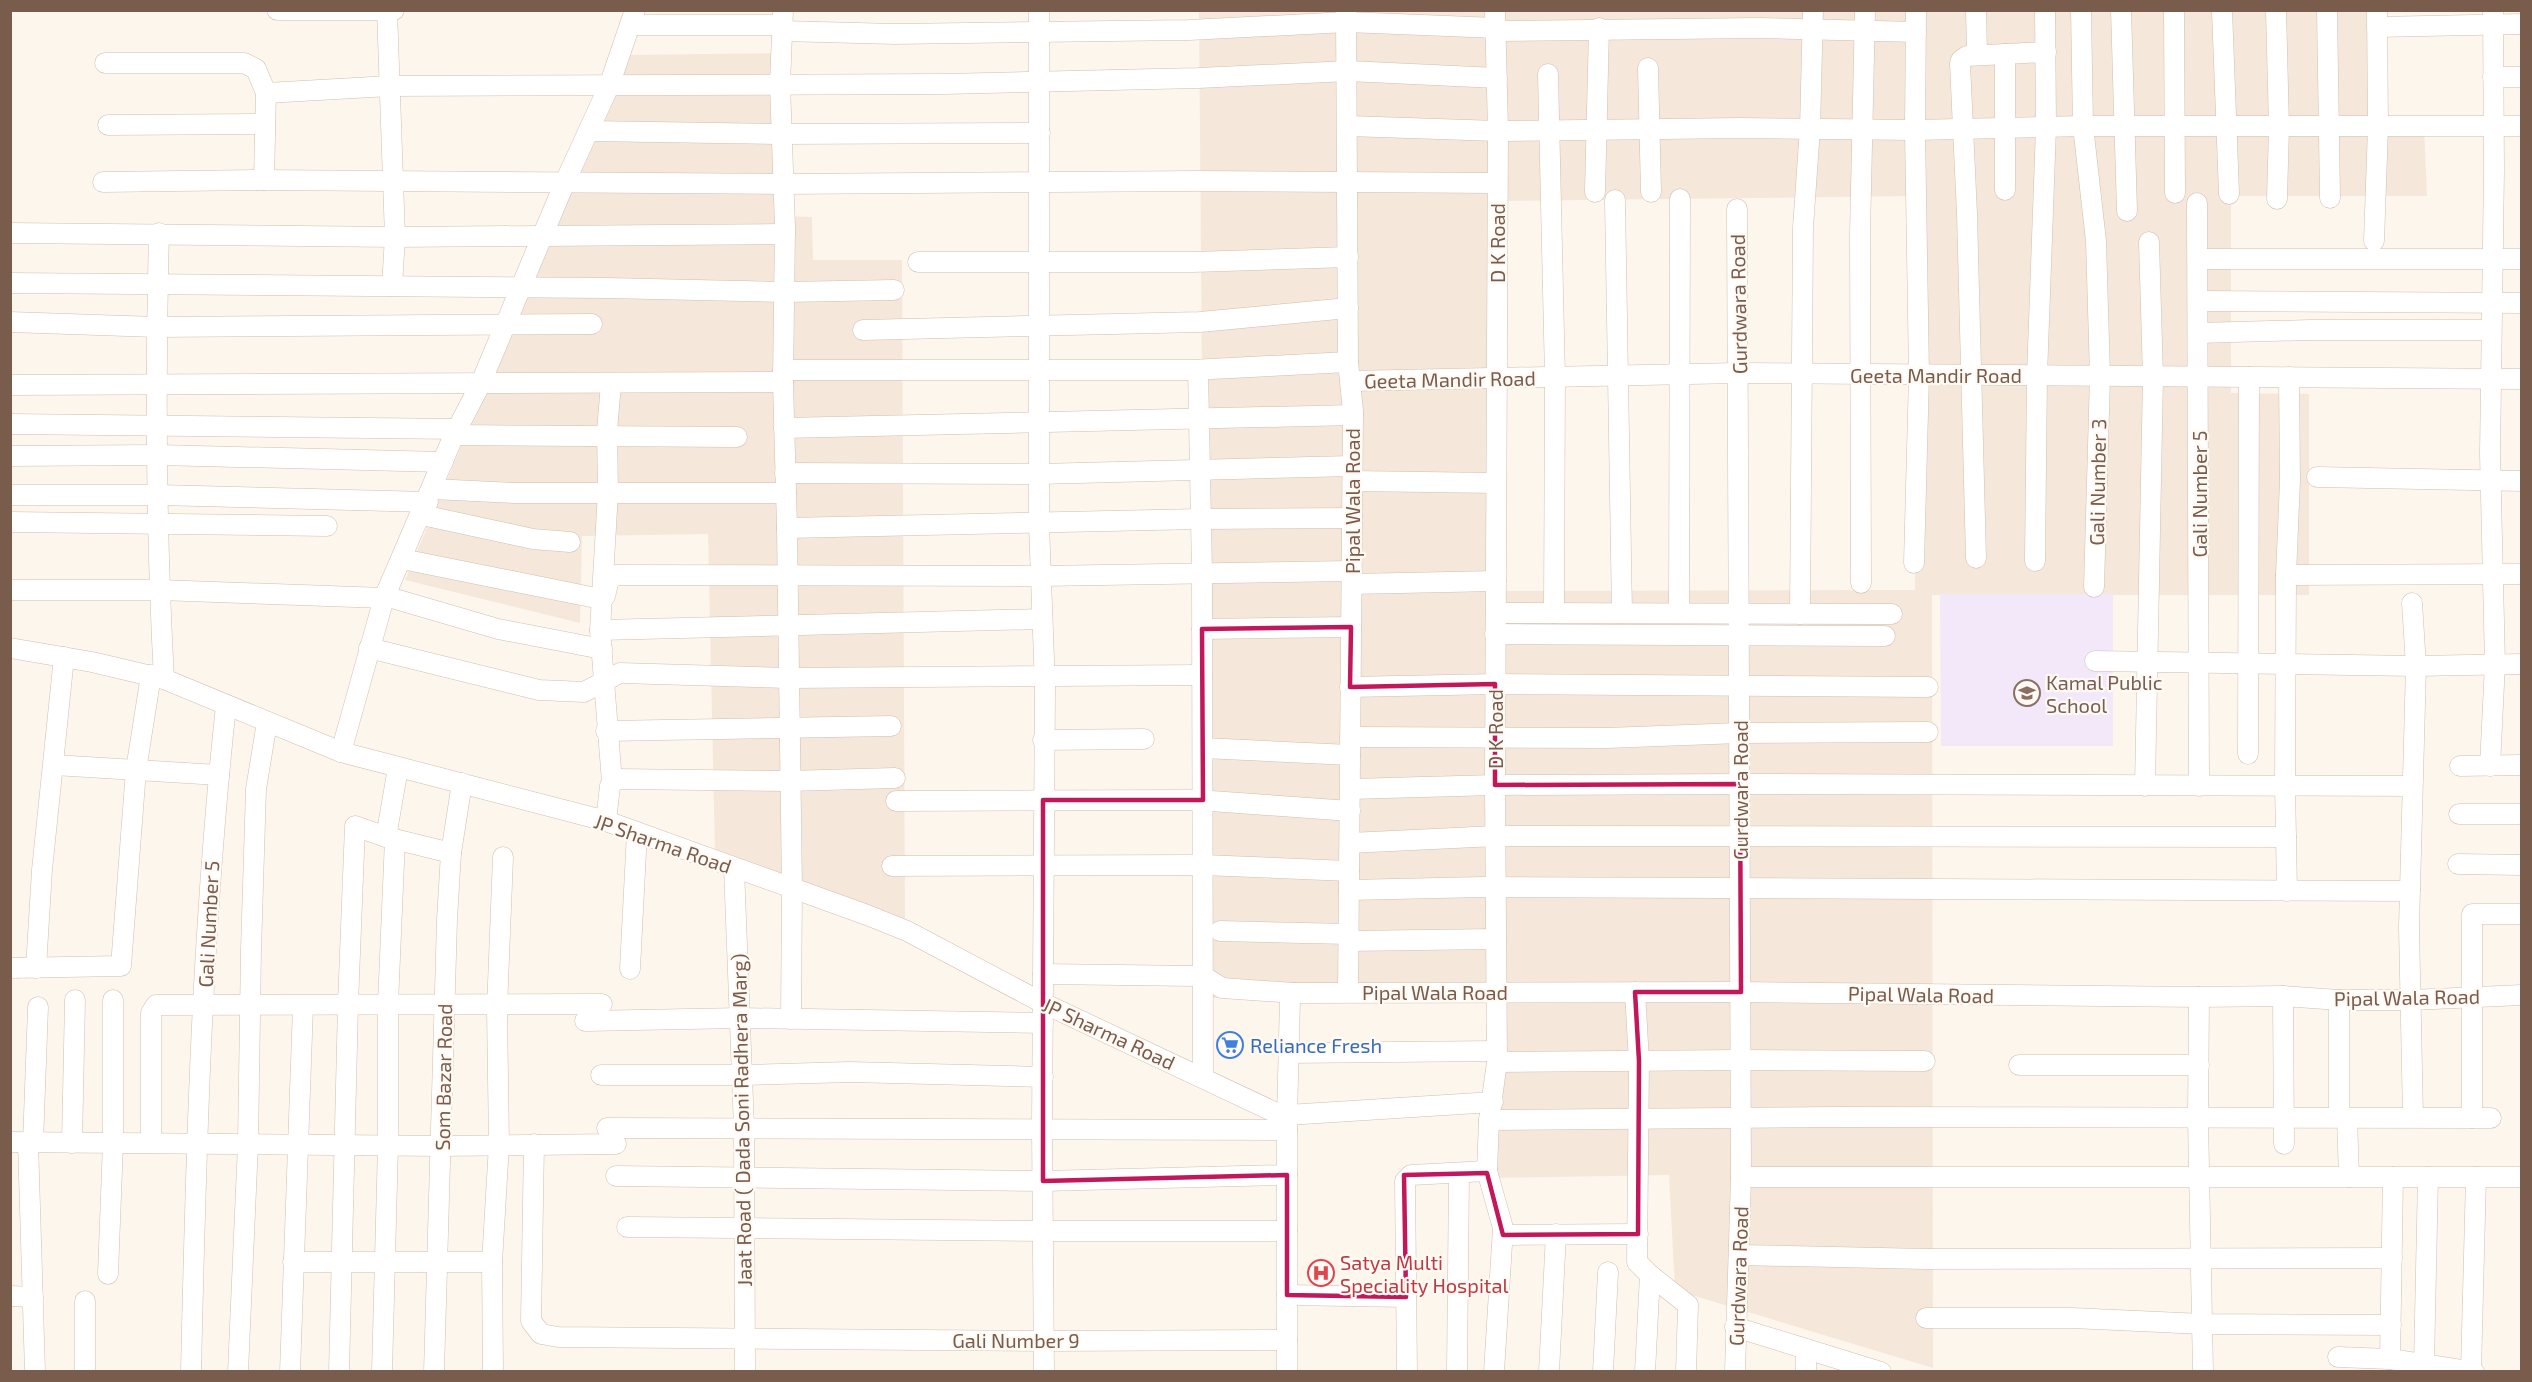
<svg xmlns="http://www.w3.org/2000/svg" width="2532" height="1382" font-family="'Exo 2',sans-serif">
<rect width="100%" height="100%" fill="#fdf6ec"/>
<!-- residential -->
<g fill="#f5e8da" fill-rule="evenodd">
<path d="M 1199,11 L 2380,11 L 2381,129 L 2424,126 L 2427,196 L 2231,196 L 2231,393 L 2309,394 L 2309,595 L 1932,595 L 1933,1368 L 1675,1290 L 1669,1175 L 1494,1178 L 1491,1000 L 1207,998 ZM 1917,196 L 1915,590 L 1501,591 L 1497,201 Z"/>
<polygon points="784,53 783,216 812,217 813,260 902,260 905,924 715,853 708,534 582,536 580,623 405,580 625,55"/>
</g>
<!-- education -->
<polygon fill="#f3e8fa" points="1940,594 2113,594 2113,746 1941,746"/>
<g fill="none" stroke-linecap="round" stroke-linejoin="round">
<defs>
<g id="minor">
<polyline points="277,10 394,10"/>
<polyline points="387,10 395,237 392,286"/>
<polyline points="783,10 780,84 785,228 783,382 787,528 792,889 791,1019"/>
<polyline points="1039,10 1039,524 1045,687 1042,1128 1044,1372"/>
<polyline points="1346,10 1348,362 1353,411 1348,992"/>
<polyline points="1976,10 1977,54"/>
<polyline points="2081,10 2083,126 2096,241 2100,376 2094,587"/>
<polyline points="2121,10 2127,211"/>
<polyline points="2174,10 2175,193"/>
<polyline points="2222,10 2229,194"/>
<polyline points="2276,10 2279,127 2277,199"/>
<polyline points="2327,10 2330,198"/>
<polyline points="630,25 782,25"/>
<polyline points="2377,27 2522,24"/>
<polyline points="782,31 895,34 1189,30 1347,22 1496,28"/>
<polyline points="1496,31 1758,28 1916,32"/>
<polyline points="105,63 244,63 256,69 266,93 390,86 945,84 1198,78 1348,71 1497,78"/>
<polyline points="1648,68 1651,192"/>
<polyline points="1548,74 1555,377 1554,613"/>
<polyline points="2493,77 2522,77"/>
<polyline points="108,125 265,124"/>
<polyline points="1348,126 1498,131 1741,128 1915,130 2083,126 2522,126"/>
<polyline points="589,131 781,134 1040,133"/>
<polyline points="264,180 266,93"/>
<polyline points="103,182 264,180 783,184 1198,181 1497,183"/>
<polyline points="2005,190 2005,54"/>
<polyline points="1595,192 1599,28"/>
<polyline points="1615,200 1622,613"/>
<polyline points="2197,203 2199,786"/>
<polyline points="10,233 395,237 785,234"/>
<path d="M 159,233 C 155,382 156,531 164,679"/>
<polyline points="2374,241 2378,127 2377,10"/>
<polyline points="2198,259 2522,259"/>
<polyline points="918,262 1193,262 1348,257"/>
<polyline points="10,283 606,288 784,292 894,290"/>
<polyline points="2198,301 2522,303"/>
<polyline points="10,322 156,327 592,324"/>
<polyline points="863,330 1200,322 1348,308"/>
<polyline points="2198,333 2310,330 2491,330"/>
<polyline points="783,370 1191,370 1348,362"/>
<polyline points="1198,370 1202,572 1203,1077"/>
<polyline points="1350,381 1738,373 2522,379"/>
<polyline points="611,384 607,431 608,492 600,630 612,782"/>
<polyline points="10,385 783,382"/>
<polyline points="10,424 459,429"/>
<polyline points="784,428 1353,415"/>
<polyline points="454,435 737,437"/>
<polyline points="10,456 158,455 443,462"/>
<polyline points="785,473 1039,474 1352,466"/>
<polyline points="2317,477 2522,481"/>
<polyline points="1353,481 1496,483"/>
<polyline points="432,489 515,493 786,493"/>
<polyline points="10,495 158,495 428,502"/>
<polyline points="422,515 533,539 570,542"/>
<polyline points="10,522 327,526"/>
<polyline points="787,528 1200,519 1352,518"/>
<polyline points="1976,558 1967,214 1960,64 1961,60 1967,56 2046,52"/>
<polyline points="402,559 596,598 605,596 609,580 616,575 1041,576 1352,571"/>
<polyline points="2035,561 2037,376 2046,128 2045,10"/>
<polyline points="1914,563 1919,375 1915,130 1916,10"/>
<polyline points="2286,575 2522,574"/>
<polyline points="1861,583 1860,234 1865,10"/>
<polyline points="1352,584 1496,581"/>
<polyline points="10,590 159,590 384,598"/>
<polyline points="385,596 498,629 602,649"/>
<polyline points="2412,603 2416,666 2409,927 2413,1117"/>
<polyline points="1496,613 1892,614"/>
<polyline points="1679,613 1680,199"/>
<polyline points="1800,614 1803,228 1810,128 1813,10"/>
<polyline points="1202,629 1351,627"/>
<polyline points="600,630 1042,619"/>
<polyline points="1495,634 1885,636"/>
<polyline points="10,648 92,662 164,679 341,752 606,821 867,915 907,931 1043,1003 1287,1118"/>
<polyline points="369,648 539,690 584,692 620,673 788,678 1202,675"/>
<polyline points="2095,661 2416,666 2522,664"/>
<polyline points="1350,687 1495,684 1928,687"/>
<polyline points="606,731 891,726"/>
<polyline points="1350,737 1607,738 1740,733 1928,732"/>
<polyline points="1043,740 1144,739"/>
<polyline points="1203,748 1350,755"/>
<polyline points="341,752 384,598 454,435 480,385 565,182 609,86 635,10"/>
<polyline points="2248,754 2249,377"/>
<polyline points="54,765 219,775"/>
<polyline points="2460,766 2522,765"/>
<polyline points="2490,766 2495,664 2490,454 2494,170 2493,10"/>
<polyline points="2145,786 2153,377 2149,242"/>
<polyline points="1350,789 1495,785 1740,784 2412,786"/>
<polyline points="896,801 1197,800 1350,811"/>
<polyline points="2459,814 2522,814"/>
<polyline points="606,821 610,786 612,782 617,779 789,781 895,778"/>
<polyline points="386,837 398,768"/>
<polyline points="1350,843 1496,836 2286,837"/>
<polyline points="2458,864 2522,865"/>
<polyline points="892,866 1203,865 1349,871"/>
<polyline points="734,868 744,1128 745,1372"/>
<polyline points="1349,890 1483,887 2410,891"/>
<polyline points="2287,891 2285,785 2286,575 2290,481 2289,377"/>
<polyline points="1220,931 1349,934"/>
<polyline points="1349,941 1496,939"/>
<polyline points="10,968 121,966 136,770 151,675"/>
<polyline points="36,968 42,870 64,657"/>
<polyline points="630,969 637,832"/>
<polyline points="1043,974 1196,976 1203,976 1222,988 1294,993"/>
<polyline points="1635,992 1639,1061 1637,1262 1650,1275 1688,1305 1686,1372"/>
<polyline points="2283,996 2284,1144"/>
<polyline points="2199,997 2198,1118 2203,1372"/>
<polyline points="585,1021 741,1018 1043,1023"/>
<polyline points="1288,1053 1496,1051"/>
<polyline points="1497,1062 1741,1060 1925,1061"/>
<polyline points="2019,1065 2199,1065"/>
<polyline points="601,1075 742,1075 850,1072 1043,1077"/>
<polyline points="1287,1115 1493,1102"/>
<polyline points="2339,1116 2339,1000"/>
<polyline points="2347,1117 2349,1177"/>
<polyline points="2472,1118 2472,914 2522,914"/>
<polyline points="1489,1120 1835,1117 2491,1118"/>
<polyline points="607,1128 1287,1130"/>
<polyline points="10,1142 441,1146 616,1144"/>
<polyline points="28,1142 35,1372"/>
<polyline points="33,1143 38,1007"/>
<polyline points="72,1143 75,1000"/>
<polyline points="151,1143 151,1013 156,1005 602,1004"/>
<polyline points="534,1144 531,1321 541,1334 558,1337 1044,1341 1287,1340"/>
<polyline points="1487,1171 1503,1228 1494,1372"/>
<polyline points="616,1176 1043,1181 1287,1175"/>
<polyline points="1741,1177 2522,1177"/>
<polyline points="627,1227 1042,1231 1287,1231"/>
<polyline points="1503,1235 1638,1234"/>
<polyline points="1739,1255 1926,1259 2392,1258"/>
<polyline points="293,1262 492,1262"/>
<polyline points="108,1274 113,1143 113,1000"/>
<polyline points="1287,1295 1406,1297"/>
<polyline points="10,1296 33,1297"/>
<polyline points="1926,1318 2072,1318 2203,1324 2391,1325"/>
<polyline points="1735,1327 1881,1372"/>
<polyline points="2338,1357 2390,1359 2474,1372"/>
<polyline points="2390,1359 2393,1177"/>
<polyline points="2424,1364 2428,1177"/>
<polyline points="2471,1371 2476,1177"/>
<polyline points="85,1372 85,1301"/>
<path d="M 191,1372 C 196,1149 202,927 226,706"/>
<polyline points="238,1372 248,1144 251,950 256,789 267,722"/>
<polyline points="290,1372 303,1006"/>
<polyline points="339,1372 348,1004 355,826 386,837 451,853"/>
<polyline points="382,1372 388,1145 388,1004 395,839"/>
<polyline points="434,1372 447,920 451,853 462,783"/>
<polyline points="493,1372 492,1262 499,1145 497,1009 503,857"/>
<polyline points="1287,1372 1287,1118 1290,999 1294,993 1741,992 2199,997 2283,996 2339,1000 2411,1000 2522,995"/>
<polyline points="1407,1372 1405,1181 1411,1175 1487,1171 1489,1120 1497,1062 1495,785 1498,131 1495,10"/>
<polyline points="1457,1372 1459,1173"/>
<polyline points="1549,1372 1556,1234"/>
<polyline points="1603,1372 1608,1272"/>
<polyline points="1645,1372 1650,1275"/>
<polyline points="1735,1372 1741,1177 1737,209"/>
<polyline points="1806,1372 1806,1349"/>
</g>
</defs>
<!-- minor casing -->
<use href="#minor" stroke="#d1beb0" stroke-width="21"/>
<!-- minor -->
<use href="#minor" stroke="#fff" stroke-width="20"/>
</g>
<!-- marked area -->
<path fill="none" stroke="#c2185b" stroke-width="4.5" stroke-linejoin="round" d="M 1351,627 L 1350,687 L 1495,684 L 1495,785 L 1740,784 L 1741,992 L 1635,992 L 1639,1061 L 1638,1234 L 1503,1235 L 1487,1173 L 1404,1175 L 1406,1297 L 1287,1295 L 1287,1175 L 1043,1181 L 1043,800 L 1203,800 L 1202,629 Z"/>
<!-- icons -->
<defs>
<symbol id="school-ring" viewBox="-11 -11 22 22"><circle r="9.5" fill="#fffaf3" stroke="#8d6e63" stroke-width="1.5"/><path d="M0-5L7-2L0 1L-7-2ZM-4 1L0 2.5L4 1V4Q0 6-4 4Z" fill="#8d6e63"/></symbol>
<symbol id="supermarket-ring" viewBox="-11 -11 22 22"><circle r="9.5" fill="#fffaf3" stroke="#3f7fe0" stroke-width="1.5"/><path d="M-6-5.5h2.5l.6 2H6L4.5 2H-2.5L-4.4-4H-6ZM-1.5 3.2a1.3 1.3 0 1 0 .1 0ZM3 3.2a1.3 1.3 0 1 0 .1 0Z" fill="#3f7fe0"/></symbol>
<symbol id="hospital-ring" viewBox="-11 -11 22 22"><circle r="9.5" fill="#fffaf3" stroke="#e0444e" stroke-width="1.5"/><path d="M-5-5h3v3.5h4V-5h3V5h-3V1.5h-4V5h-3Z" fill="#e0444e"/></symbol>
</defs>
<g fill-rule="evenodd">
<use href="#school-ring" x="2012" y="678" width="30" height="30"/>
<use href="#supermarket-ring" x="1215" y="1030" width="30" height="30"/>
<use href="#hospital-ring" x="1306" y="1258" width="30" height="30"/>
</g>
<g text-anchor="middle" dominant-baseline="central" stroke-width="4.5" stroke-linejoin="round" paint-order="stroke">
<!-- street labels -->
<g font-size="20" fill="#7a5c4d" stroke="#fffaf3">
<text transform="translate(1497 243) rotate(-90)">D K Road</text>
<text transform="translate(1738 304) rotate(-91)">Gurdwara Road</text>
<text x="1936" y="375">Geeta Mandir Road</text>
<text transform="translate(1450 379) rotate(-1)">Geeta Mandir Road</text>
<text transform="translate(2097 482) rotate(-89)">Gali Number 3</text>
<text transform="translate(2199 494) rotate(-90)">Gali Number 5</text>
<text transform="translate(1352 501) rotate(-90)">Pipal Wala Road</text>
<text transform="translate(1495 729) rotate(-90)">D K Road</text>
<text transform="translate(1740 790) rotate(-90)">Gurdwara Road</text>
<text transform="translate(663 843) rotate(19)">JP Sharma Road</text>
<text transform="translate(208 924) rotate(-87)">Gali Number 5</text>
<text x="1435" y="992">Pipal Wala Road</text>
<text transform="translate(1921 994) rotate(1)">Pipal Wala Road</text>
<text transform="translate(2407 997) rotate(-1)">Pipal Wala Road</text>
<text transform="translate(1109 1033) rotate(25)">JP Sharma Road</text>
<text transform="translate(443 1077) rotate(-89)">Som Bazar Road</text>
<text transform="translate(741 1120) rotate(-91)">Jaat Road ( Dada Soni Radhera Marg)</text>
<text transform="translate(1738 1276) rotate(-88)">Gurdwara Road</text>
<text x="1016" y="1340">Gali Number 9</text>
</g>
<!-- education labels -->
<g font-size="20" fill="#785e54" stroke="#fffaf3" text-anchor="start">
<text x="2046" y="682">Kamal Public<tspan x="2046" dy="23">School</tspan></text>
</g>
<!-- shop labels -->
<g font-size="20" fill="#366cbe" stroke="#fffaf3" text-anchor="start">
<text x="1250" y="1045">Reliance Fresh</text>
</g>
<!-- health labels -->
<g font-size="20" fill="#be3a42" stroke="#fffaf3" text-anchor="start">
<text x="1340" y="1262">Satya Multi<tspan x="1340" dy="23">Speciality Hospital</tspan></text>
</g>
</g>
<!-- border -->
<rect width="2532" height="1382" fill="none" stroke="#7a5c4d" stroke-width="24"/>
</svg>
